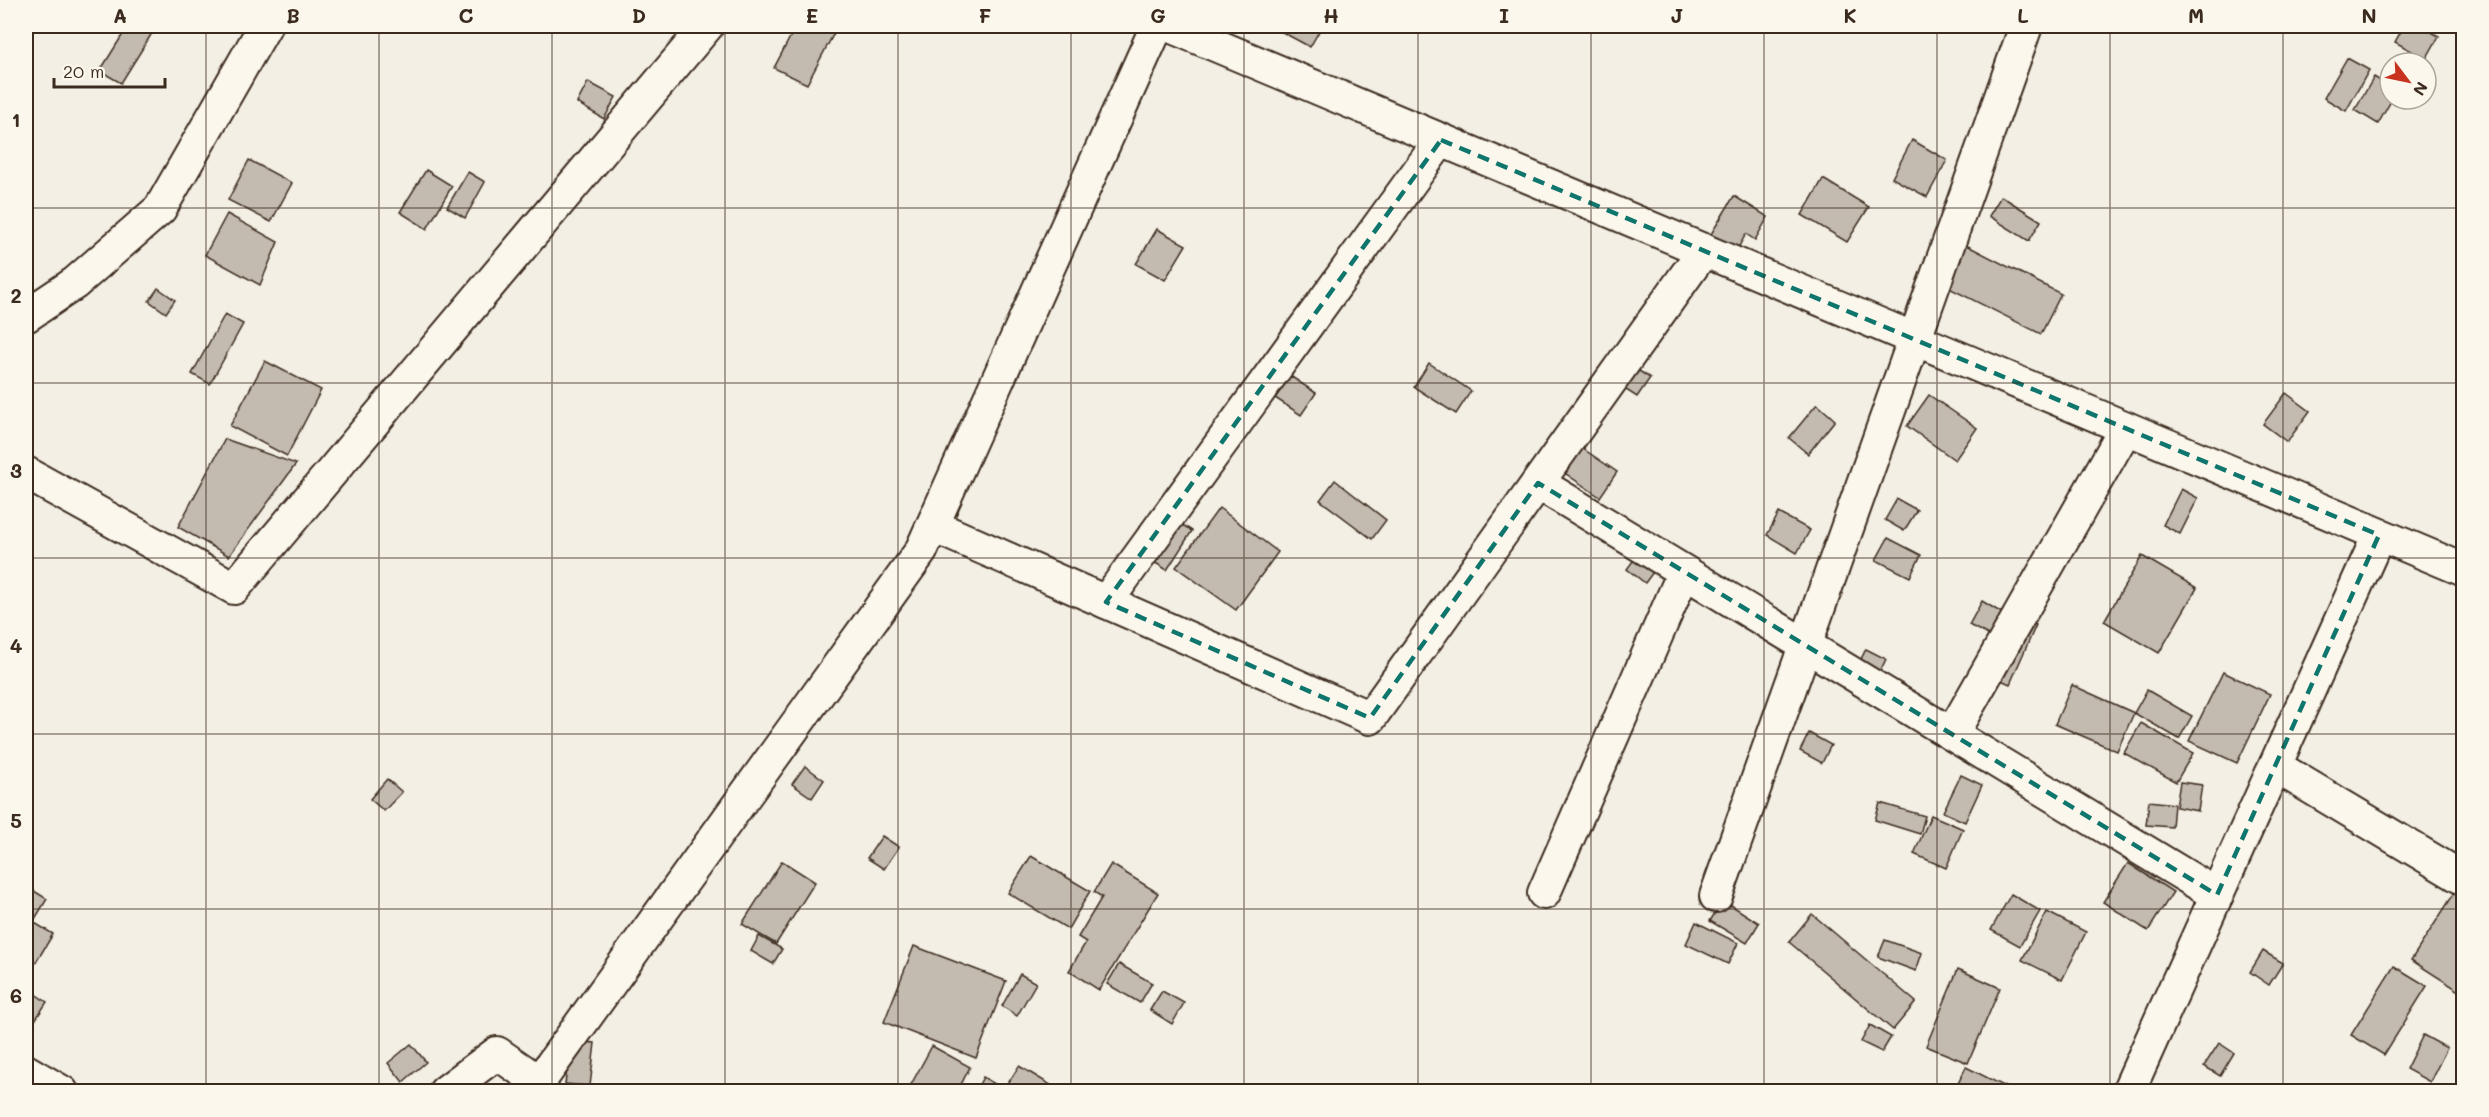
<svg xmlns="http://www.w3.org/2000/svg" width="2489" height="1117" font-family="Mali,sans-serif">
<rect width="100%" height="100%" fill="#f3efe4"/>
<filter id="ink" filterUnits="userSpaceOnUse"><feTurbulence type="fractalNoise" baseFrequency=".0167" numOctaves="2"/><feDisplacementMap in="SourceGraphic" scale="12" xChannelSelector="R" yChannelSelector="G"/><feConvolveMatrix kernelMatrix="1 2 1 2 8 2 1 2 1" color-interpolation-filters="sRGB"/></filter>
<g filter="url(#ink)">
<!-- building -->
<g fill="#c3bbb0" stroke="#3b2a1e" stroke-width="1.5">
<polygon points="128,26 147,26 154,30 121,83 100,71"/>
<polygon points="796,26 820,26 834,33 807,84 774,68"/>
<polygon points="1271,26 1322,26 1310,47"/>
<polygon points="2404,26 2420,26 2439,36 2426,59 2395,42"/>
<polygon points="2347,58 2369,70 2346,111 2324,98"/>
<polygon points="2374,77 2390,87 2392,99 2378,124 2355,110"/>
<polygon points="588,82 616,97 604,119 577,103"/>
<polygon points="1912,140 1947,160 1927,197 1892,178"/>
<polygon points="249,160 292,183 271,222 228,200"/>
<polygon points="426,170 452,186 427,229 400,212"/>
<polygon points="468,172 485,182 465,218 447,207"/>
<polygon points="1823,179 1869,207 1847,242 1802,215"/>
<polygon points="1734,196 1768,217 1755,240 1746,234 1734,255 1708,239"/>
<polygon points="2001,196 2041,221 2029,241 1989,216"/>
<polygon points="227,214 278,242 260,285 205,255"/>
<polygon points="1157,229 1186,245 1165,280 1136,264"/>
<polygon points="1962,243 2061,294 2041,334 1941,284"/>
<polygon points="158,288 175,300 166,313 149,301"/>
<polygon points="225,314 243,324 210,384 192,374"/>
<polygon points="265,361 321,390 287,456 230,426"/>
<polygon points="1429,363 1471,391 1456,414 1414,387"/>
<polygon points="1633,367 1650,378 1637,397 1620,386"/>
<polygon points="1278,368 1316,393 1301,415 1263,390"/>
<polygon points="2286,393 2310,411 2287,442 2263,424"/>
<polygon points="1929,395 1977,428 1955,460 1907,426"/>
<polygon points="1817,404 1835,420 1808,454 1789,438"/>
<polygon points="225,439 296,464 229,556 178,527"/>
<polygon points="1570,440 1617,472 1600,497 1553,465"/>
<polygon points="1335,480 1386,520 1372,539 1320,500"/>
<polygon points="2181,489 2198,498 2180,534 2163,525"/>
<polygon points="1897,499 1917,510 1904,531 1885,520"/>
<polygon points="1219,508 1278,552 1236,610 1176,567"/>
<polygon points="1779,513 1810,530 1797,553 1767,535"/>
<polygon points="1170,517 1192,531 1167,570 1144,556"/>
<polygon points="1888,538 1921,555 1910,577 1876,560"/>
<polygon points="1641,550 1659,564 1645,583 1627,569"/>
<polygon points="2142,556 2197,588 2159,653 2104,621"/>
<polygon points="1982,601 2002,613 1990,636 1969,625"/>
<polygon points="2017,617 2036,625 2010,684 1992,676"/>
<polygon points="1866,649 1886,659 1876,680 1856,669"/>
<polygon points="2223,672 2270,694 2237,763 2189,741"/>
<polygon points="2072,685 2134,713 2117,751 2055,724"/>
<polygon points="2147,690 2192,716 2179,739 2134,713"/>
<polygon points="2141,723 2193,753 2176,782 2124,753"/>
<polygon points="1809,733 1831,745 1822,763 1800,751"/>
<polygon points="805,766 824,780 812,798 792,784"/>
<polygon points="1961,775 1982,785 1965,822 1943,812"/>
<polygon points="387,779 402,792 384,811 370,799"/>
<polygon points="2180,782 2202,785 2198,811 2176,807"/>
<polygon points="2149,801 2174,804 2172,827 2146,825"/>
<polygon points="1880,803 1925,816 1920,834 1875,820"/>
<polygon points="1931,815 1963,829 1946,868 1914,854"/>
<polygon points="882,836 899,847 884,869 867,858"/>
<polygon points="1031,856 1090,891 1068,929 1008,893"/>
<polygon points="782,861 815,882 776,944 742,924"/>
<polygon points="2128,863 2173,892 2148,931 2103,902"/>
<polygon points="1111,864 1158,893 1099,990 1069,971 1086,942 1078,937 1102,897 1094,892"/>
<polygon points="26,886 47,899 33,922 53,934 26,979"/>
<polygon points="2457,889 2464,894 2464,994 2411,960"/>
<polygon points="2011,894 2040,911 2020,946 1991,930"/>
<polygon points="1723,900 1759,923 1747,943 1710,921"/>
<polygon points="2047,912 2086,932 2062,980 2022,960"/>
<polygon points="1812,914 1916,1002 1893,1030 1789,942"/>
<polygon points="1696,922 1738,943 1728,964 1686,944"/>
<polygon points="759,936 782,949 773,964 751,951"/>
<polygon points="1885,940 1922,953 1916,971 1878,957"/>
<polygon points="914,946 1006,981 976,1058 884,1022"/>
<polygon points="2263,951 2283,963 2269,985 2250,972"/>
<polygon points="1119,964 1152,983 1140,1003 1107,984"/>
<polygon points="2394,966 2427,986 2384,1055 2351,1035"/>
<polygon points="1958,969 2000,988 1968,1063 1926,1046"/>
<polygon points="1020,974 1036,983 1017,1016 1002,1006"/>
<polygon points="26,988 47,1002 26,1034"/>
<polygon points="1162,991 1184,1003 1172,1024 1150,1010"/>
<polygon points="1870,1025 1891,1037 1882,1052 1861,1042"/>
<polygon points="2423,1035 2447,1048 2430,1082 2406,1069"/>
<polygon points="571,1041 595,1043 590,1086 565,1084"/>
<polygon points="2219,1043 2234,1053 2220,1076 2204,1066"/>
<polygon points="411,1044 426,1062 403,1082 388,1063"/>
<polygon points="932,1046 970,1067 957,1092 907,1092"/>
<polygon points="1019,1066 1059,1090 1058,1092 1018,1092 1007,1085"/>
<polygon points="1966,1067 2006,1087 2004,1092 1954,1092"/>
<polygon points="983,1077 1005,1090 1004,1092 975,1092"/>
</g>
<g fill="none" stroke-linecap="round" stroke-linejoin="round">
<defs>
<g id="minor">
<polyline points="1170,26 2464,570"/>
<polyline points="26,316 75,283 160,209 265,26"/>
<polyline points="26,473 234,588 707,26"/>
<polyline points="1538,483 2217,895"/>
<polyline points="933,526 1370,718 1704,250"/>
<polyline points="1106,602 1441,140"/>
<polyline points="1952,734 2126,428"/>
<polyline points="2275,766 2464,879"/>
<polyline points="1544,893 1684,572"/>
<polyline points="1716,896 2026,26"/>
<polyline points="26,1071 62,1092"/>
<polyline points="539,1082 921,551 1157,26"/>
<polyline points="445,1092 497,1053 539,1082 543,1092"/>
<polyline points="2128,1092 2379,535"/>
</g>
</defs>
<!-- minor casing -->
<use href="#minor" stroke="#3b2a1e" stroke-width="36"/>
<!-- minor -->
<use href="#minor" stroke="#fbf7ec" stroke-width="32"/>
</g>
</g>
<!-- marked area -->
<path fill="none" stroke="#0f766e" stroke-width="4.5" stroke-dasharray="12 8" stroke-linejoin="round" d="M 1441,140 L 2379,535 L 2217,895 L 1538,483 L 1370,718 L 1106,602 Z"/>
<!-- grid -->
<path fill="none" stroke="#3b2a1e" stroke-width="1.5" stroke-opacity="0.55" d="M 206,26 L 206,1092M 379,26 L 379,1092M 552,26 L 552,1092M 725,26 L 725,1092M 898,26 L 898,1092M 1071,26 L 1071,1092M 1244,26 L 1244,1092M 1418,26 L 1418,1092M 1591,26 L 1591,1092M 1764,26 L 1764,1092M 1937,26 L 1937,1092M 2110,26 L 2110,1092M 2283,26 L 2283,1092M 26,208 L 2464,208M 26,383 L 2464,383M 26,558 L 2464,558M 26,734 L 2464,734M 26,909 L 2464,909"/>
<!-- margin -->
<rect width="2489" height="1117" fill="none" stroke="#fbf7ec" stroke-width="66"/>
<!-- north arrow -->
<g transform="translate(2408 81) rotate(122)"><circle r="28" fill="#fbf7ec" stroke="#aea59a" stroke-width="1.5"/>
<path d="M0-4.5L10 22L0 15L-10 22Z" fill="#c8321e"/>
<text y="-9" font-size="16" font-weight="bold" text-anchor="middle" fill="#3b2a1e">N</text>
</g>
<!-- scale -->
<path d="M54 78v9h111v-9" fill="none" stroke="#3b2a1e" stroke-width="3"/>
<text x="63" y="78" font-size="18" fill="#3b2a1e" stroke="#fbf7ec" stroke-width="4.5" paint-order="stroke">20 m</text>
<rect x="33" y="33" width="2423" height="1051" fill="none" stroke="#3b2a1e" stroke-width="2"/>
<g font-size="20" text-anchor="middle" font-weight="bold" fill="#3b2a1e">
<text x="120" y="23">A</text>
<text x="293" y="23">B</text>
<text x="466" y="23">C</text>
<text x="639" y="23">D</text>
<text x="812" y="23">E</text>
<text x="985" y="23">F</text>
<text x="1158" y="23">G</text>
<text x="1331" y="23">H</text>
<text x="1504" y="23">I</text>
<text x="1677" y="23">J</text>
<text x="1850" y="23">K</text>
<text x="2023" y="23">L</text>
<text x="2196" y="23">M</text>
<text x="2369" y="23">N</text>
<text x="16" y="127">1</text>
<text x="16" y="303">2</text>
<text x="16" y="478">3</text>
<text x="16" y="653">4</text>
<text x="16" y="828">5</text>
<text x="16" y="1003">6</text>
</g>
</svg>
